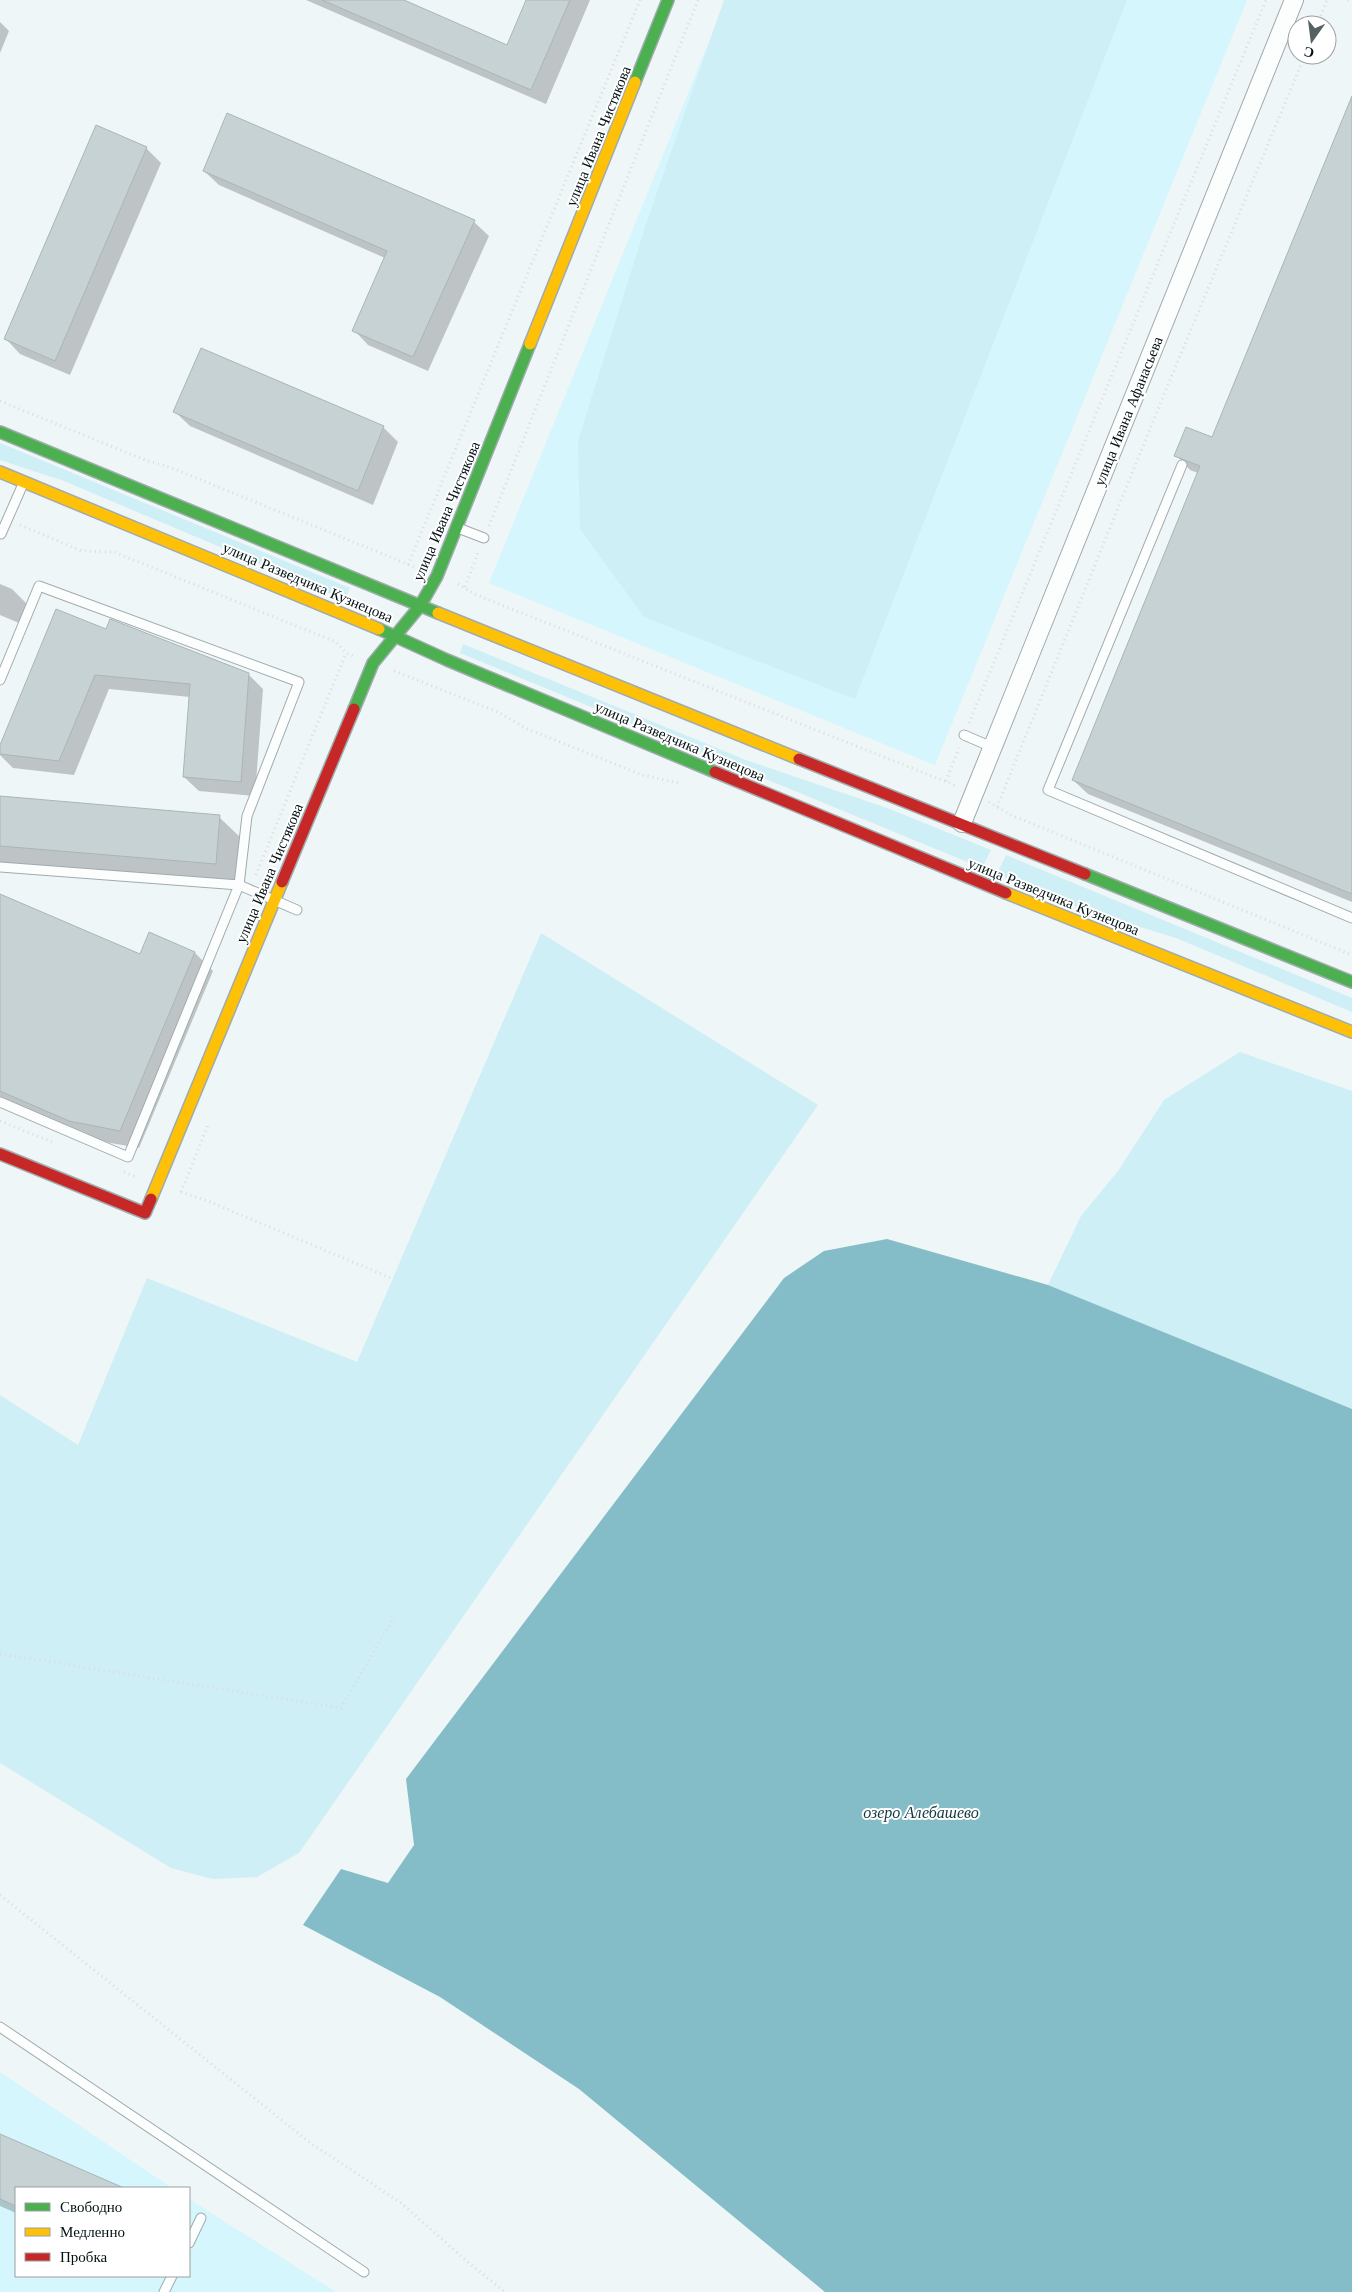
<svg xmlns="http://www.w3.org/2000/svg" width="1352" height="2292" font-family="'Libre Baskerville',serif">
<rect width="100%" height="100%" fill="#eef6f8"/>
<!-- built -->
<g fill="#d5f6fc">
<polygon points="726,0 1247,0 935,765 489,583"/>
<polygon points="0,2072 172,2188 16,2188 16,2276 189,2276 189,2199 336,2292 0,2292"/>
</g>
<!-- green -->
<g fill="#ceeff5">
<polygon points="724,0 1127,0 855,699 644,617 580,529 578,441 646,224"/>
<polygon points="0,443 350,588 345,600 64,481 0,460"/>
<polygon points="463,644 746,760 887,808 991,850 982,868 460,653"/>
<polygon points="1006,855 1352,998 1352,1012 1176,938 1079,908 997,874"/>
<polygon points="541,933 818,1105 299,1853 257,1877 213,1879 171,1868 0,1763 0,1395 78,1445 147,1278 357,1362"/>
<polygon points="1240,1052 1352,1091 1352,1409 1048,1285 1081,1216 1118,1171 1164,1100"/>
</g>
<!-- water -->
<polygon fill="#84bdc7" points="887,1239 1048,1285 1352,1409 1352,2292 825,2292 579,2089 440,1997 303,1925 341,1869 388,1883 414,1845 406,1779 784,1278 824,1251"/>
<!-- shadow -->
<g fill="#0003">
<polygon points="306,0 401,0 508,46 528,0 590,0 546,104"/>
<polygon points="0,22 9,31 0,53"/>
<polygon points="1352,98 1352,902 1088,794 1073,780 1198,473 1190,470 1176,455 1213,439"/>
<polygon points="146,148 161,163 70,375 20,354 6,339"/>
<polygon points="204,171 474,222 489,236 428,371 368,345 354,330 385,258 219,185"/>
<polygon points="175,412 383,427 398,442 373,505 190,426"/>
<polygon points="0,584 12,589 33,610 26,626 0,615"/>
<polygon points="106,631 248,674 263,689 255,796 199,791 184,777 190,697 109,689 74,775 13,768 0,755 0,748"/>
<polygon points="0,798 219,817 241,838 237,886 0,865"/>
<polygon points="0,895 141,955 195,953 213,971 139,1148 88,1139 0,1101"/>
<polygon points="0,2136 121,2188 16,2188 16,2213 0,2206"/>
</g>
<!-- building -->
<g fill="#c6d2d4" stroke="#a9b5b7">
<polygon points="322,0 404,0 507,45 526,0 570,0 531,90"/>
<polygon points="1352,96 1352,894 1072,780 1200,466 1174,456 1186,427 1212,437"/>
<polygon points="227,113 475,220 413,357 352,331 387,251 203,171"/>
<polygon points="96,125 147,147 55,361 4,339"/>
<polygon points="201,348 384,426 358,491 173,412"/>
<polygon points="56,609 106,629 110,619 249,673 241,782 183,777 190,684 95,675 59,761 0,754 0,745"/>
<polygon points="0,796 220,815 216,864 0,846"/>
<polygon points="0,894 140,954 149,932 195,952 120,1131 69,1121 0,1091"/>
<polygon points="0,2134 124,2188 16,2188 16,2206 0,2199"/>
</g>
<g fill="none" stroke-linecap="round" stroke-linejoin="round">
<defs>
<g id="lane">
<polyline points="1182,465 1048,790 1352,918"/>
<polyline points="458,528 484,538"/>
<polyline points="1,534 23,484"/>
<polyline points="0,680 39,586 299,682 247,816 239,885 297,910"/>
<polyline points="964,735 992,747"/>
<polyline points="0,867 239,885 128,1157 0,1102"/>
<polyline points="0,2027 364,2272"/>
<polyline points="189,2243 201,2218"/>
<polyline points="164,2292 172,2276"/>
</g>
<polyline id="street" points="962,823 1294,0"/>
<g id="fast">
<polyline points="635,82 668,0"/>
<polyline points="0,432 438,613"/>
<polyline points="379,629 447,660 715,772"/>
<polyline points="354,709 373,663 420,606 437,576 530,344"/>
<polyline points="1085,874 1352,982"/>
</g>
<g id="slow">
<polyline points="530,344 635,82"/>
<polyline points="0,472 379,629"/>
<polyline points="438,613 799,759"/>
<polyline points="1006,893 1352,1032"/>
<polyline points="151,1199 282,882"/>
</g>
<g id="jam">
<polyline points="799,759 1085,874"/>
<polyline points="715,772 1006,893"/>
<polyline points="282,882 354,709"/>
<polyline points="0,1154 145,1213 151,1199"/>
</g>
</defs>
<!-- lane casing -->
<use href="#lane" stroke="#a0abae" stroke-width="11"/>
<!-- street casing -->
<use href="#street" stroke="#a0abae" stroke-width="20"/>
<!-- fast casing -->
<use href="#fast" stroke="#a0abae" stroke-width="14"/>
<!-- slow casing -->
<use href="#slow" stroke="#a0abae" stroke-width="14"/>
<!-- jam casing -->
<use href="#jam" stroke="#a0abae" stroke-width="14"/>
<!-- path -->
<g stroke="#dadcdd" stroke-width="3" stroke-dasharray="1 4" stroke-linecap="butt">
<polyline points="1348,0 1352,2"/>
<polyline points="1317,25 1327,0"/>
<polyline points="0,401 145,460 172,468 417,568"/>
<polyline points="20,525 82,551 114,552 336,642 346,653 353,656"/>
<polyline points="489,526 698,0"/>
<polyline points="408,565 640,0"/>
<polyline points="458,584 474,594 957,786"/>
<polyline points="465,587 479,550"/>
<polyline points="394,671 498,712 525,728 642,775 678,783"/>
<polyline points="969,723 1266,0"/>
<polyline points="946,781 959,748"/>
<polyline points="989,802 1011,815 1352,955"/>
<polyline points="997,807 1158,409 1305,55"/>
<polyline points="256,875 346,653"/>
<polyline points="0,1121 52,1142"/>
<polyline points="124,1172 137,1177"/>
<polyline points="181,1192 208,1125"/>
<polyline points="181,1192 210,1202 391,1278"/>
<polyline points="0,1654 341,1708 394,1617"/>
<polyline points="0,1895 309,2142 401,2203 469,2263 505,2292"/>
</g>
<!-- lane -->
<use href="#lane" stroke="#fcfefe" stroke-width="9"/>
<!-- street -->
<use href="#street" stroke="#fcfefe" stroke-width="18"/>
<!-- fast -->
<use href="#fast" stroke="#4caf50" stroke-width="11"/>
<!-- slow -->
<use href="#slow" stroke="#ffc107" stroke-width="11"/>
<!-- jam -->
<use href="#jam" stroke="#c62828" stroke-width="11"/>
</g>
<g text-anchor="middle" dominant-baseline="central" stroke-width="4" stroke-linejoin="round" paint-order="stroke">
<!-- street labels -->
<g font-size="15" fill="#031113" stroke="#fff">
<text transform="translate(598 136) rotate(-68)">улица Ивана Чистякова</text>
<text transform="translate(1128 411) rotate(-68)">улица Ивана Афанасьева</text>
<text transform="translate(446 511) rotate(-67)">улица Ивана Чистякова</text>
<text transform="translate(308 582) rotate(23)">улица Разведчика Кузнецова</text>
<text transform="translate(680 741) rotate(23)">улица Разведчика Кузнецова</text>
<text transform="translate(269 873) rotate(-67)">улица Ивана Чистякова</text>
<text transform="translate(1054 896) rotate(22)">улица Разведчика Кузнецова</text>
</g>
<!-- water labels -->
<g font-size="16" font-style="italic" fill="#0f363c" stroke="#fff">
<text x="921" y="1812">озеро Алебашево</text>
</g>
</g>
<!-- legend -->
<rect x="15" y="2187" width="175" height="90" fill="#ffffff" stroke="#9aa0a1"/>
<rect x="25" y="2203" width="25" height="8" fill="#4caf50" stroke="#9aa0a1"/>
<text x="60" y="2212" font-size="15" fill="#031113">Свободно</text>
<rect x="25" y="2228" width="25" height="8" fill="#ffc107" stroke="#9aa0a1"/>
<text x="60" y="2237" font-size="15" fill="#031113">Медленно</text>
<rect x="25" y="2253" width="25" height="8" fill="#c62828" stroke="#9aa0a1"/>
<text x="60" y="2262" font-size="15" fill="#031113">Пробка</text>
<!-- north arrow -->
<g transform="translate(1312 40) rotate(194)"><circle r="24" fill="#ffffff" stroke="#9aa0a1"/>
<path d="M0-4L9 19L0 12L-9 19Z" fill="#556163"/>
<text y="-8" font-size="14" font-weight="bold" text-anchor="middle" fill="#031113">С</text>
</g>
</svg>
